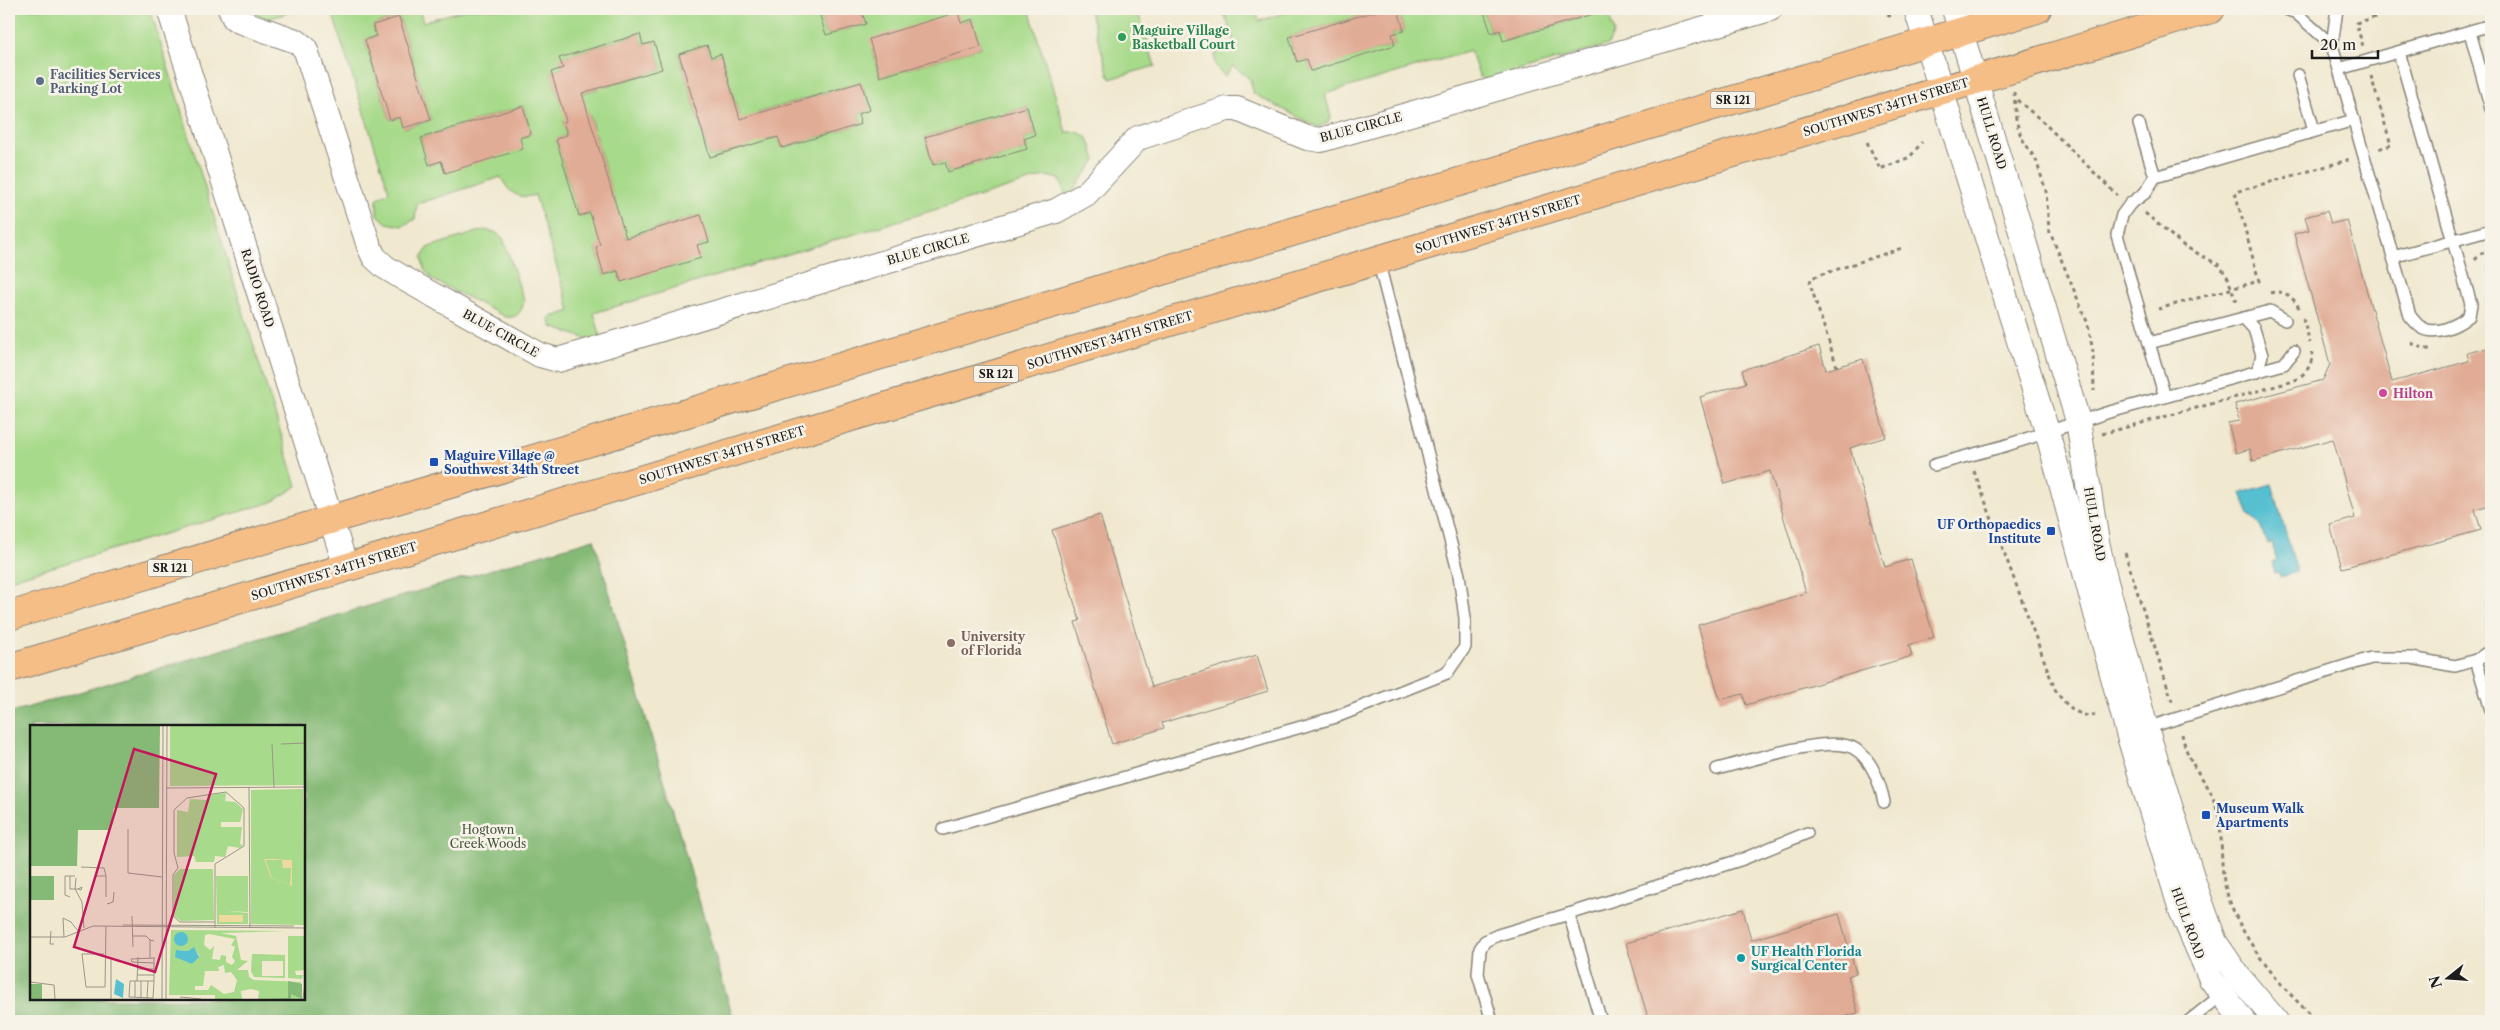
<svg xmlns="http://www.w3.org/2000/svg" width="2500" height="1030" font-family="'Libre Caslon Text',serif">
<rect width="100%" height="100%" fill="#f7f3e8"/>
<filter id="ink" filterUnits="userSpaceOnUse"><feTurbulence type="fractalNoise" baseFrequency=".02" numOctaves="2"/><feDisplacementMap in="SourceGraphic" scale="10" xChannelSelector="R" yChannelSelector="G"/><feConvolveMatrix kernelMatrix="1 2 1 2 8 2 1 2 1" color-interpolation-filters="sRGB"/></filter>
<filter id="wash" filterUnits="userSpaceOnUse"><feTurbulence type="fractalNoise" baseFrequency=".0096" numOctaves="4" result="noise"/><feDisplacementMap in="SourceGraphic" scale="20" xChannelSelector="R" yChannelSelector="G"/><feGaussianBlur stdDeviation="1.12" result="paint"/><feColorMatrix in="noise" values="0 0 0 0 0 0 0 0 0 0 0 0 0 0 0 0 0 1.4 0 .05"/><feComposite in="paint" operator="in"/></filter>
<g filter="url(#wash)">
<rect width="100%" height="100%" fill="#f0e8cf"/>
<!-- green -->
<g fill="#a7da8a" stroke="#627b53" fill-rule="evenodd">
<polygon points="9,9 150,9 297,486 272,502 9,580"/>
<polygon points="245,9 300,9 268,19 245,11"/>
<path d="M 331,9 L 419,9 L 423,22 L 466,9 L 818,9 L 826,35 L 855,27 L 862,12 L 861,9 L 1029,9 L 1066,132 L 1078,132 L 1088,138 L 1096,160 L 1072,192 L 1065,194 L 1060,179 L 1046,176 L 594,313 L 600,335 L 593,341 L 552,327 L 549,318 L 570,311 L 535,195 C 518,200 508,192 501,177 L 417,204 L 415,219 L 403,226 L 387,223 L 377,214 L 377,199 L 389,191 ZM 399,17 L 431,120 L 404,128 L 400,117 L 390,120 L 365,40 L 376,36 L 373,25 ZM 972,19 L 981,47 L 880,77 L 872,49 ZM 639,34 L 643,45 L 654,42 L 662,69 L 560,100 L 551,72 L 563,68 L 560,58 ZM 707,45 L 711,57 L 721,54 L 744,133 L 737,149 L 710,157 L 679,54 ZM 861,82 L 870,110 L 858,114 L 861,124 L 782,148 L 778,137 L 766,141 L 758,113 ZM 523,106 L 531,134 L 445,172 L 441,161 L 429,165 L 421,138 ZM 1027,107 L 1035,135 L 1024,139 L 1027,149 L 948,172 L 945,162 L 933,165 L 925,137 ZM 589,114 L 619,217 L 590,213 L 579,216 L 556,139 L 567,135 L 563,122 ZM 700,215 L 708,242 L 621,281 L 618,271 L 604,275 L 596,247 Z"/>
<polygon points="1089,9 1137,9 1155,66 1110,79"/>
<path d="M 1223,9 L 1255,9 L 1259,21 L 1288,12 L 1287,9 L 1383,9 L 1289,37 L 1297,62 L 1307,59 L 1311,70 L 1395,45 L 1392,34 L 1404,31 L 1398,9 L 1483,9 L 1491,33 L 1500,30 L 1504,41 L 1583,17 L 1581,9 L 1607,9 L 1614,32 L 1608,45 L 1487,80 L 1480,77 L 1470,51 L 1325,94 L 1331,117 L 1326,124 L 1317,127 L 1254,94 L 1250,79 L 1233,66 L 1225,76 C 1217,70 1212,62 1216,53 L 1235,46 Z"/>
<path d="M 484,230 L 495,232 L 503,238 L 524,301 C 522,311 517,319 506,317 L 433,280 L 424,269 L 422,257 L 429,247 Z"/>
</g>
<!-- forest -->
<path fill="#85ba76" stroke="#506b49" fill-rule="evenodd" d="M 594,539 L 734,1021 L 9,1021 L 9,713 ZM 31,726 L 304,726 L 304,999 L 31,999 Z"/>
<!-- water -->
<polygon fill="#56c0d1" stroke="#396e76" points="2272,484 2297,572 2280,577 2279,572 2275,573 2272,563 2277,561 2272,543 2267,545 2261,527 2249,515 2241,493"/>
<g id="blocks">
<!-- building -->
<g fill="#e1ac95">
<polygon points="818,9 861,9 866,24 826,35"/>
<polygon points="1383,9 1398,9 1404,31 1392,34 1395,45 1311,71 1307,59 1297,62 1289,37"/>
<polygon points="1483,9 1596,9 1596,13 1503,41 1500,30 1491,33"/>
<polygon points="958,12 961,23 973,19 981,47 880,77 869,39"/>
<polygon points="399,17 431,120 403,128 400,117 390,120 365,40 376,36 373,25"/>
<polygon points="640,34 643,45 654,42 662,69 582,93 626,238 701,215 709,242 697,245 701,258 621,282 618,271 604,275 596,247 600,245 590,213 579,216 556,139 567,135 563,122 566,121 551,72 563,68 559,58"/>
<polygon points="707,45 711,57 721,54 740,119 861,82 870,110 858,114 861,124 782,148 778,137 710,157 679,54"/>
<polygon points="523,106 531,134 520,138 523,149 445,173 441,161 429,165 421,138"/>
<polygon points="1027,107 1035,135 1024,139 1027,149 948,172 945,162 933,165 925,137"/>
<polygon points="2327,211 2331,224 2347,220 2392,382 2469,361 2467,353 2491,347 2491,505 2475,509 2481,530 2342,568 2330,525 2355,518 2333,439 2253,461 2250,449 2236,453 2228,423 2239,421 2235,404 2323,380 2330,364 2294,234 2309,230 2305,217"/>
<polygon points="1819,346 1826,370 1863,359 1886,437 1850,448 1885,567 1911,559 1934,637 1909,645 1912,656 1746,705 1743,694 1720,700 1698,625 1806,593 1770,471 1725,484 1700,397 1746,383 1742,370"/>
<polygon points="1100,515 1152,687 1257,655 1268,691 1162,723 1164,728 1112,744 1075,622 1080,621 1052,530"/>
<polygon points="1743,909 1751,940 1839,914 1856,973 1848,976 1858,1013 1844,1017 1846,1021 1649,1021 1626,943"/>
</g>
</g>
</g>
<g filter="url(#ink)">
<use href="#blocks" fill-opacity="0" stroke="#868276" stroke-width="1"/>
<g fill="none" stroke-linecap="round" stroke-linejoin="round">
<defs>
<g id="lane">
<polyline points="2286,9 2296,13 2332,45 2337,9"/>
<polyline points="2470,32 2491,109"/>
<path d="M 2332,45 L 2410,316 C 2413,319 2417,325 2421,327 C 2435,337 2458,325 2469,316 L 2471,304 L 2399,52"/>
<polyline points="2339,69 2491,25"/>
<polyline points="2298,75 2314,130"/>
<polyline points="2139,124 2155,177 2354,120"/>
<polyline points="2155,177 2145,193 2130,204 2122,215 2117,235 2165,397"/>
<polyline points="2393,257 2491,230"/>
<polyline points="2244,318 2254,329 2262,355 2257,372"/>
<polyline points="2149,343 2270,311 2285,320"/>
<polyline points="1934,465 2004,446 2106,413 2284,364 2294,351"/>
<polyline points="2476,660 2491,710"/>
<polyline points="2143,729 2371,658 2411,658 2455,666 2476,660 2491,650"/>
<path d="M 1717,769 C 1747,762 1831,733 1855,749 C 1873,760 1880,784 1884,802"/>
<polyline points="943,829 1336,717 1447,673 1465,647 1465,618 1459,575 1378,260"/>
<polyline points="1492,1021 1478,974 1480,949 1485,941 1498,935 1569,914"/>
<polyline points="1601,1021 1569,914 1743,859 1807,833"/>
<polyline points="2189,1021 2224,993"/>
</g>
<g id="street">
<polyline points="169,9 346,567"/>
<polyline points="230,9 234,18 239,21 296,41 305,48 369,246 374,257 385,267 403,278 540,355 558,360 1056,211 1086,194 1138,138 1227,109 1237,109 1307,138 1321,140 1770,9"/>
<polyline points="1916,9 2047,431 2128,733 2181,910 2211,979 2243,1021"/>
<polyline points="1954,9 2078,421 2097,542 2106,582 2146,728 2195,886 2215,942 2239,977 2276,1021"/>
</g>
<g id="primary">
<polyline points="9,616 2037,9"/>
<polyline points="9,668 1378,260 2211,9"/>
</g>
</defs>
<!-- lane casing -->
<use href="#lane" stroke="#868276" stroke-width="14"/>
<!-- street casing -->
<use href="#street" stroke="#868276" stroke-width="26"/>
<!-- primary casing -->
<use href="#primary" stroke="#868276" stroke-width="30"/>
<!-- path -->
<g stroke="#868276" stroke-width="3" stroke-dasharray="4 4" stroke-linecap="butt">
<polyline points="1885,9 1884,13 1889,16 1895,14"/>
<polyline points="2363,46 2356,23 2376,17 2374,9"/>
<polyline points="2371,76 2391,145 2378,149"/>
<polyline points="2014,92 2016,120 2021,137 2036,160 2046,191 2049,230 2088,324 2093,352 2094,391"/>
<polyline points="2017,100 2041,120 2117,195"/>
<polyline points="1867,142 1880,169 1910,157 1922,142"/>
<polyline points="2145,213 2184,246 2219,265 2228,278 2235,299 2240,301"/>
<polyline points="2475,260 2480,254 2491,250"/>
<path d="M 2270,293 C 2284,289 2294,297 2300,310"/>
<polyline points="2158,309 2259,281 2235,192 2348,160"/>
<polyline points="2303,318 2310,343"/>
<polyline points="2411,343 2425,349 2431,349"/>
<polyline points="1837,367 1810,284 1811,278 1902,248"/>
<path d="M 2102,434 L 2294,381 C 2305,374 2313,366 2312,352"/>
<path d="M 1974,471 L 2054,687 C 2060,700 2079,720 2095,715"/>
<polyline points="2125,553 2173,704"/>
<path d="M 2182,734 C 2184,743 2187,754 2192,762 C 2198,775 2209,785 2213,798 C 2225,828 2219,852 2224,881 C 2234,932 2280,988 2318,1021"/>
</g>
<!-- lane -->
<use href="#lane" stroke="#fff" stroke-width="11"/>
<!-- street -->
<use href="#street" stroke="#fff" stroke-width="24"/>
<!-- primary -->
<use href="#primary" stroke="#f6be87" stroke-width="28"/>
</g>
</g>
<!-- markers -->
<circle fill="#2e9e5b" stroke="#f7f3e8" stroke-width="2" cx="1122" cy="37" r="5"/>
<circle fill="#5c6f8a" stroke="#f7f3e8" stroke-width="2" cx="40" cy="81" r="5"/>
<circle fill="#d1479c" stroke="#f7f3e8" stroke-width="2" cx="2383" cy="393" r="5"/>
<g fill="#1a4fb4" stroke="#f7f3e8" stroke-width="2">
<rect x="429" y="457" width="10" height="10" rx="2.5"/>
<rect x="2046" y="526" width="10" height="10" rx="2.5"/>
<rect x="2201" y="810" width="10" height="10" rx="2.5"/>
</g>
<circle fill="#8d6e63" stroke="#f7f3e8" stroke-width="2" cx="951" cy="643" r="5"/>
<circle fill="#0f9aa8" stroke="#f7f3e8" stroke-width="2" cx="1741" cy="958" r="5"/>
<g text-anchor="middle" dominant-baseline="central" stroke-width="5" stroke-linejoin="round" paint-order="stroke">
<!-- shield labels -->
<g fill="#f7f3e8" stroke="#5e5c59" stroke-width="1">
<rect x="1710.5" y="91.5" width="45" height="17" rx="4"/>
<rect x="973.5" y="365.5" width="45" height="17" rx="4"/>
<rect x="147.5" y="559.5" width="45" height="17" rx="4"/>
</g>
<g font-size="11" font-weight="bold" fill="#1c1c1c">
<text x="1733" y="100">SR 121</text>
<text x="996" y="374">SR 121</text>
<text x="170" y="568">SR 121</text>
</g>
<!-- leisure labels -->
<g font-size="12" font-weight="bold" fill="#27864d" stroke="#f7f3e8" text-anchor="start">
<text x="1132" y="30">Maguire Village<tspan x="1132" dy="14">Basketball Court</tspan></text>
</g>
<!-- service labels -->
<g font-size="12" font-weight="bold" fill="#4e5e75" stroke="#f7f3e8" text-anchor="start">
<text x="50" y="74">Facilities Services<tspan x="50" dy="14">Parking Lot</tspan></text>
</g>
<!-- street labels -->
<g font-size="12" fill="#1c1c1c" stroke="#f7f3e8">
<text transform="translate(1886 107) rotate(-17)">SOUTHWEST 34TH STREET</text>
<text transform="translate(1361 127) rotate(-15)">BLUE CIRCLE</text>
<text transform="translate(1992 133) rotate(73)">HULL ROAD</text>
<text transform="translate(1498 224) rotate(-17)">SOUTHWEST 34TH STREET</text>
<text transform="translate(928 249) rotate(-16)">BLUE CIRCLE</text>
<text transform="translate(258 288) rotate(72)">RADIO ROAD</text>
<text transform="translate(501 333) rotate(29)">BLUE CIRCLE</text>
<text transform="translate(1110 340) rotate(-17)">SOUTHWEST 34TH STREET</text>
<text transform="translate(722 455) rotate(-17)">SOUTHWEST 34TH STREET</text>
<text transform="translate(2095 524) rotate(80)">HULL ROAD</text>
<text transform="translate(334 571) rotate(-17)">SOUTHWEST 34TH STREET</text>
<text transform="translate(2188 923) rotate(70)">HULL ROAD</text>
</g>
<!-- hotel labels -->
<g font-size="12" font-weight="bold" fill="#b23c85" stroke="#f7f3e8" text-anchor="start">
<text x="2393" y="393">Hilton</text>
</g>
<!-- transit labels -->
<g font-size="12" font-weight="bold" fill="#164399" stroke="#f7f3e8" text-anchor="start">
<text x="444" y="455">Maguire Village @<tspan x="444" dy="14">Southwest 34th Street</tspan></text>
<text x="2041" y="524" text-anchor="end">UF Orthopaedics<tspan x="2041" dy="14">Institute</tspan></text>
<text x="2216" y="808">Museum Walk<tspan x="2216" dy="14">Apartments</tspan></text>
</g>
<!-- education labels -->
<g font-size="12" font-weight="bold" fill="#785e54" stroke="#f7f3e8" text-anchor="start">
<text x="961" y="636">University<tspan x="961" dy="14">of Florida</tspan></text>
</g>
<!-- park labels -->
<g font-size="12" fill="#46553d" stroke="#f7f3e8">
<text x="488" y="829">Hogtown<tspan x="488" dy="14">Creek Woods</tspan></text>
</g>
<!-- culture labels -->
<g font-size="12" font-weight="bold" fill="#0d838f" stroke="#f7f3e8" text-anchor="start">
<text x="1751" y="951">UF Health Florida<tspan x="1751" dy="14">Surgical Center</tspan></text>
</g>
</g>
<!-- overview -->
<g transform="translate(30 725)">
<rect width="275" height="275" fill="#f0e8cf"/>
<path d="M 140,1 L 275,1 L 275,60 L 140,61 ZM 273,64 L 275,200 L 221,199 L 221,65 ZM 196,68 L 195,76 L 205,77 L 213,84 L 210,97 L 191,97 L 191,102 L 212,102 L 210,119 L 213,120 L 210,123 L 198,121 L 195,132 L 185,131 L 184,137 L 166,137 L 164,131 L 147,132 L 147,85 L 158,87 L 160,74 L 178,75 L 178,70 ZM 150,144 L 183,144 L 184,195 L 151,196 L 144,191 L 144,150 ZM 186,151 L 218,151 L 218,187 L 197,186 L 218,188 L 218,199 L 187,199 ZM 141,205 L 257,206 L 191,208 L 206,211 L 211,235 L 218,236 L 207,245 L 218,245 L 219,252 L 224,255 L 271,257 L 272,274 L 228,274 L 229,266 L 221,264 L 211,266 L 212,274 L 185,274 L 185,270 L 139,270 ZM 179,209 L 205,214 L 201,220 L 205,222 L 202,232 L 205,236 L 202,240 L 196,237 L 196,231 L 191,230 L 190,235 L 182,234 L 184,221 L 180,225 L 174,220 L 175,210 ZM 164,223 L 169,230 L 162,239 L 147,225 L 158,226 ZM 194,240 L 195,248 L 201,247 L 207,255 L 204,267 L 194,269 L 181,260 L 178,265 L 165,265 L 165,261 L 173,261 L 175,246 L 189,246 L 188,242 ZM 258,211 L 275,211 L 275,245 L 265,246 L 266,250 L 273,250 L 272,254 L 258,253 ZM 222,229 L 255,230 L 255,253 L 224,252 L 221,246 ZM 232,236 L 253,236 L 253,251 L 232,251 Z" fill="#a7da8a" fill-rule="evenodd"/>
<path d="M 0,1 L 130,1 L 129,83 L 84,83 L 80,105 L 48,105 L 47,141 L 0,141 ZM 0,151 L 24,151 L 24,175 L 0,175 ZM 258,256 L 272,259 L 272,274 L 261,269 L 261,274 L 236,274 L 258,273 ZM 0,259 L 12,259 L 12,274 L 0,274 Z" fill="#85ba76"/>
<path d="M 234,134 L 262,135 L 262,161 L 241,153 ZM 235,134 L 252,135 L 253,143 L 261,143 L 260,160 L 242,153 ZM 189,190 L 213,190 L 213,197 L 189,197 Z" fill="#eeda9e" fill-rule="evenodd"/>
<path d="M144 214a7 7 0 1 1 14 0a7 7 0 1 1-14 0ZM 164,222 L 169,232 L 162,239 L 145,232 L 146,225 L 158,226 ZM 86,254 L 94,259 L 93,273 L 84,269 Z" fill="#56c0d1"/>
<path fill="none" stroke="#9b9687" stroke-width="1" d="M 242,19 L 244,62M 251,19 L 275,18M 219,62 L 220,202M 136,63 L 275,62M 98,104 L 98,148 L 132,152M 51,142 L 74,143 L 76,151M 45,151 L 40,151 L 40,164 L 45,164 L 52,177 L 54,203M 65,151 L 76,151 L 76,172M 46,153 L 45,164 L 48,164 L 51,165 L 52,162 L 48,164M 40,172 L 35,170 L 35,151 L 40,151M 77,179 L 83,177 L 84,167M 102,191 L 103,222M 93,200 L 264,201M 185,203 L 185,139 L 214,121 L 214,83 L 196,67 L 157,73 L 144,85 L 144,128 L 148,143 L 143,150 L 143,191 L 150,197 L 185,197M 21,206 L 20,219 L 24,219M 102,211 L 116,211 L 120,215M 0,212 L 35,212 L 63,201 L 275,203M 34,212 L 33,193 L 41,197 L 48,206M 74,229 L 52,229 L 56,262 L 75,262 L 76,201M 120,233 L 120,215 L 124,216M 124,238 L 102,237 L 101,234 L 125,233M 107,244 L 124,244M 107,250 L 124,250M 107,256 L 108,232M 124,256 L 100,256 L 99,272 L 123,273 L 124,256 L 124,233M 0,257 L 24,260 L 25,274M 105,272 L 105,256M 150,272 L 171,274M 111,273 L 111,256M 117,273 L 118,256M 81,274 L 81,235M 132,274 L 133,1M 136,274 L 137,1M 273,274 L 275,258"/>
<path fill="#c2185b" fill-opacity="0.15" stroke="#c2185b" stroke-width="2.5" d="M 104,24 L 186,49 L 125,247 L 44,222 Z"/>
<rect width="275" height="275" fill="none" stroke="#1c1c1c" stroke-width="2.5"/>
</g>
<!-- margin -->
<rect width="2500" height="1030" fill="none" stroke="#f7f3e8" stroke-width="30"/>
<!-- north arrow -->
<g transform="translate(2448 978) rotate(253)" stroke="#f7f3e8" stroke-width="4" paint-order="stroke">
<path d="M0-4L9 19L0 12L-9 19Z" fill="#1c1c1c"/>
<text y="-8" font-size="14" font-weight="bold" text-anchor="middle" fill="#1c1c1c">N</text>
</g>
<!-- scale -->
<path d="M2312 50v8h66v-8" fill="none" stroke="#1c1c1c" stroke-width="2.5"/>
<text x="2320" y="50" font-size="15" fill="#1c1c1c" stroke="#f7f3e8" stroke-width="4" paint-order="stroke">20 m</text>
</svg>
